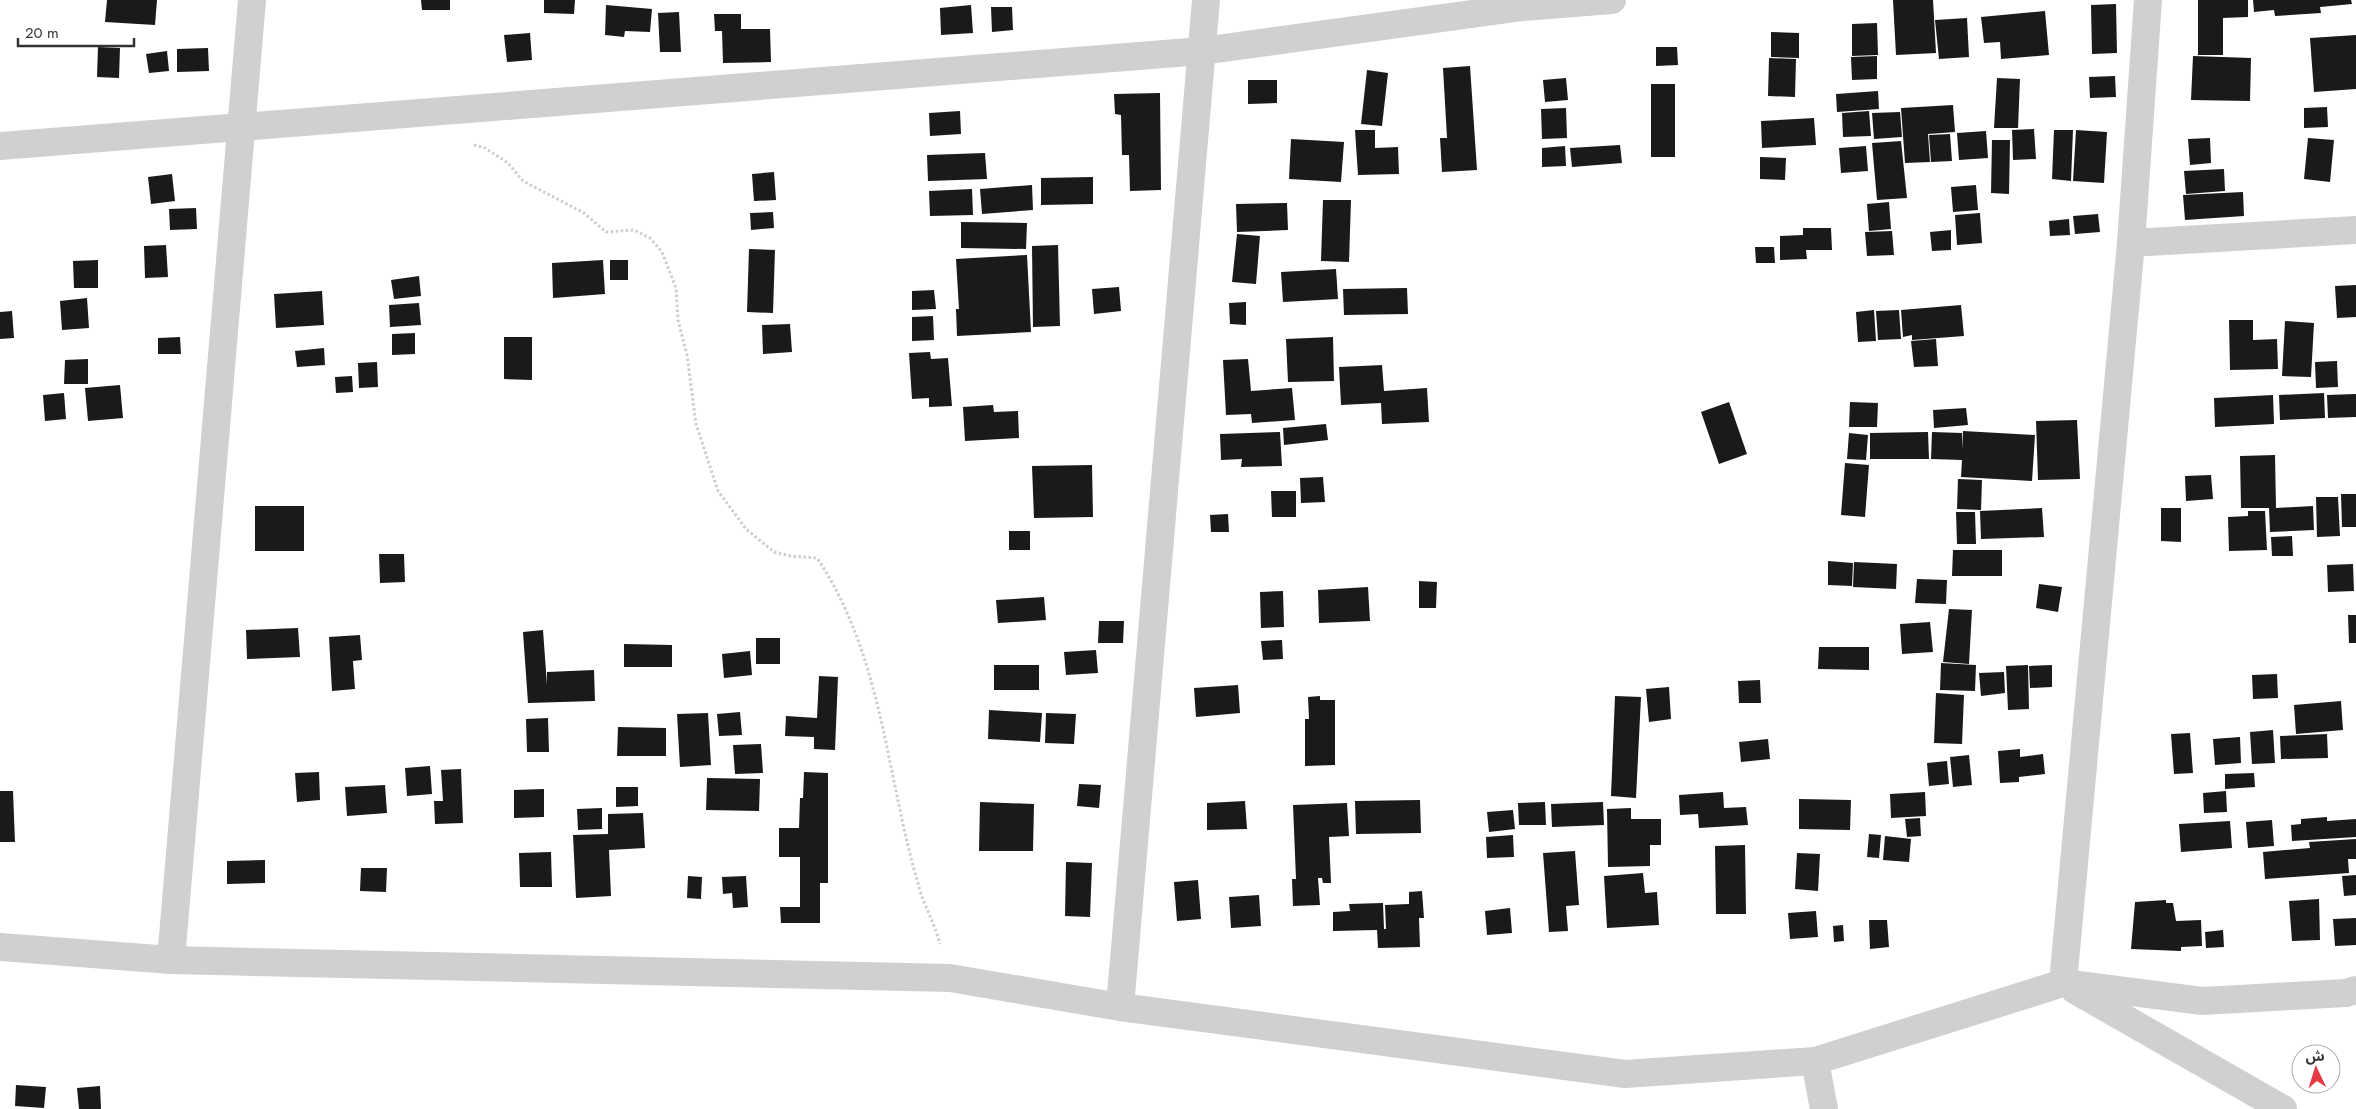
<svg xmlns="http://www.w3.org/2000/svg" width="2356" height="1109" font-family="Jost,'Noto Sans Arabic',sans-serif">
<rect width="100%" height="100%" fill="#fff"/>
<!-- building -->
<g fill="#1a1a1a">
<polygon points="107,0 157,0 155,25 105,22"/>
<polygon points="421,0 450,0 450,10 422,10"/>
<polygon points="544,0 575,0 574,14 544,13"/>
<polygon points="1893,0 1933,0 1936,53 1896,55"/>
<polygon points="2198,0 2248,0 2248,17 2223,18 2223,55 2198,55"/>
<polygon points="2253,0 2351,0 2352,4 2320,7 2321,13 2275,16 2274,10 2254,12"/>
<polygon points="2116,4 2117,53 2092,54 2091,5"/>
<polygon points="606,5 652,9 650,32 625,31 624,37 605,35"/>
<polygon points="971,5 973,33 941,35 940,8"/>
<polygon points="991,7 1012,7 1013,30 992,32"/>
<polygon points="2045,11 2049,55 2001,59 2000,42 1984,43 1981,17"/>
<polygon points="679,12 681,52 660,52 658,13"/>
<polygon points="714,14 741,14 741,29 770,29 771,62 723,63 722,31 715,31"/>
<polygon points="1967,18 1969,57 1939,59 1935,20"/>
<polygon points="1877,23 1878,55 1852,56 1852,24"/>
<polygon points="1771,32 1799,33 1799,58 1771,57"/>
<polygon points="530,33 532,60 507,62 504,35"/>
<polygon points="2356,35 2356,89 2314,92 2310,38"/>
<polygon points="98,47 120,48 119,78 97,77"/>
<polygon points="1656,47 1677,47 1678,65 1656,66"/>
<polygon points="208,48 209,71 177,72 177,49"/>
<polygon points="167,51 169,71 149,73 146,54"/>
<polygon points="1877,56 1877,79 1852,80 1851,57"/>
<polygon points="2193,56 2251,58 2250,101 2191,100"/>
<polygon points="1769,58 1796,59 1795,97 1768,96"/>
<polygon points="1470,66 1477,170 1442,172 1440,138 1447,138 1443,68"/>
<polygon points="1367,70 1388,73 1382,126 1361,124"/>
<polygon points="2115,76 2116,97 2090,98 2089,77"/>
<polygon points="1566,78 1568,100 1545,102 1543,80"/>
<polygon points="1997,78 2020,79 2018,128 1994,128"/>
<polygon points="1248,80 1277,80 1277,103 1248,104"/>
<rect x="1651" y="84" width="24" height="73"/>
<polygon points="1878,91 1879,109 1837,112 1836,94"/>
<polygon points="1160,93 1161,190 1130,191 1129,155 1122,155 1121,115 1115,114 1114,94"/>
<polygon points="1953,105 1955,132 1928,134 1930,162 1905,163 1901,108"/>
<polygon points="2327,107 2328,127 2304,128 2304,108"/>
<polygon points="1566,108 1567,138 1542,139 1541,109"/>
<polygon points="960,111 961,134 930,136 929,113"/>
<polygon points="1869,111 1871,136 1843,137 1842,113"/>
<polygon points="1900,112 1902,137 1874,139 1872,113"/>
<polygon points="1814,118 1816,145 1762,148 1761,121"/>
<polygon points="2034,129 2036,159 2013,160 2012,130"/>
<polygon points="1355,130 1375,130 1375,148 1398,147 1399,174 1358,175"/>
<polygon points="2054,130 2073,130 2071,181 2052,179"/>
<polygon points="2076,130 2107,132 2104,183 2073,181"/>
<polygon points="1986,131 1988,158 1959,160 1957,133"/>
<polygon points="1950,134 1952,161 1931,162 1929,135"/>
<polygon points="2210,138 2211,163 2190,165 2188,139"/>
<polygon points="2308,138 2334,140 2330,182 2304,179"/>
<polygon points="1291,139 1344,142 1341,182 1289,179"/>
<polygon points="1992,140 2010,140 2009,194 1991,193"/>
<polygon points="1901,141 1907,198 1877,200 1872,143"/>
<polygon points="1620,145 1622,163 1572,167 1570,148"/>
<polygon points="1565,146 1566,166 1542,167 1542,148"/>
<polygon points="1866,146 1868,171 1841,173 1839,148"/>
<polygon points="985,153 987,179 928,181 927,155"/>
<polygon points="1760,157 1786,158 1785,180 1760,179"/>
<polygon points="2224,169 2225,191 2186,194 2184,171"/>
<polygon points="774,172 776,200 754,201 752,174"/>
<polygon points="172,174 175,201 151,204 148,177"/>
<polygon points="1093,177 1093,204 1041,205 1041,178"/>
<polygon points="1032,185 1033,210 982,214 980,189"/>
<polygon points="1976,185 1978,210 1953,212 1951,187"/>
<polygon points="972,189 973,215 930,216 929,191"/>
<polygon points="2243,192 2244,216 2185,220 2183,195"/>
<polygon points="1323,200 1351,200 1349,262 1321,261"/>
<polygon points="1889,202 1891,229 1869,231 1867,204"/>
<polygon points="1287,203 1288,230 1237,232 1236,204"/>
<polygon points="196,208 197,229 170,230 169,209"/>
<polygon points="773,212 774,228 751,230 750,213"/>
<polygon points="1980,213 1982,243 1957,245 1955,215"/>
<polygon points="2098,214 2100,232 2075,234 2073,216"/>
<polygon points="2069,219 2070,235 2050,236 2049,221"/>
<polygon points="961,222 1027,223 1026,249 961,248"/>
<polygon points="1803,228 1831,228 1832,250 1806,250 1807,259 1780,260 1780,236 1803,235"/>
<polygon points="1951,230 1951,250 1932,251 1930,232"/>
<polygon points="1892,231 1894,255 1867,256 1865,232"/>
<polygon points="1237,234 1260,236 1256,284 1232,282"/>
<polygon points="166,245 168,277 145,278 144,246"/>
<polygon points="1058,245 1060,326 1033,327 1032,246"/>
<polygon points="1755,247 1774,247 1775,263 1756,263"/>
<polygon points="749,249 775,250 773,313 747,312"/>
<polygon points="1027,255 1031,332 957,336 956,309 959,309 956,259"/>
<polygon points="98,260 98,288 74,288 73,261"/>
<polygon points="603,260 605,294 553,298 552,263"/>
<rect x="610" y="260" width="18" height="20"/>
<polygon points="1336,269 1338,299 1283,302 1281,272"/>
<polygon points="419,276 421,296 394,299 391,280"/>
<polygon points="2356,285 2356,317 2337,318 2335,286"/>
<polygon points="1119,287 1121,311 1094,314 1092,289"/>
<polygon points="1407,288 1408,314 1344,315 1343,289"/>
<polygon points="934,290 936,309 912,310 912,291"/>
<polygon points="322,291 324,325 276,328 274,294"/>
<polygon points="87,298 89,328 62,330 60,301"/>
<polygon points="1246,302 1246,325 1230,324 1229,303"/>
<polygon points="419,303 421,325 390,327 389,305"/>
<polygon points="1961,305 1964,336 1912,340 1912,335 1903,337 1901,310"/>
<polygon points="1874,310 1876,341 1858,342 1856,312"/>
<polygon points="1899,310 1901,339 1878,340 1876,311"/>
<polygon points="12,311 14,338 0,339 0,312"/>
<polygon points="933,316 934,340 912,341 912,317"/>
<polygon points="2229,320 2253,320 2253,340 2277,339 2278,369 2230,370"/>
<polygon points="2285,321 2314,323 2311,377 2282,376"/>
<polygon points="790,324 792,352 763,354 762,325"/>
<polygon points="415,333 415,354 392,355 392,334"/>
<polygon points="180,337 181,354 158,354 158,338"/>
<polygon points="504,337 532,337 532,380 504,379"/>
<polygon points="1333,337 1334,381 1288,382 1286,339"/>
<polygon points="1936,339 1938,366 1914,367 1911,341"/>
<polygon points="324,348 325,365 297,367 295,351"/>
<polygon points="930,352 931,359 948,358 952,406 929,407 929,398 912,399 909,353"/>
<polygon points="88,359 88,384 64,384 65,360"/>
<polygon points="1248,359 1251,391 1292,388 1295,420 1252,423 1251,414 1226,415 1223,360"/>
<polygon points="2337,361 2338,387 2316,388 2315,362"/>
<polygon points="377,362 378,387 359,388 358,363"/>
<polygon points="1382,365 1384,391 1427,388 1429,422 1382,424 1381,403 1341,405 1339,367"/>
<polygon points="352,376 353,392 336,393 335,377"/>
<polygon points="120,385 123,418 88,421 85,388"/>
<polygon points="64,393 66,419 45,421 43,395"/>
<polygon points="2324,393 2325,418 2280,420 2279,395"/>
<polygon points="2356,394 2356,417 2328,418 2327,395"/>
<polygon points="2273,395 2274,424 2215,427 2214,398"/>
<polygon points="1729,402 1747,454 1719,464 1701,412"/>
<polygon points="1850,402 1878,403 1877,427 1849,427"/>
<polygon points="993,405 994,412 1018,411 1019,438 965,441 963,407"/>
<polygon points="1966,408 1968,425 1934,428 1933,410"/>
<polygon points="2077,420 2080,479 2038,480 2036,421"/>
<polygon points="1326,424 1328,440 1284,445 1283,428"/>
<polygon points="1963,431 2035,435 2032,481 1961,477 1962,460 1931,459 1932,432 1962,433 1962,450"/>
<polygon points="1280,432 1282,466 1241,467 1242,459 1221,460 1220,434"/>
<polygon points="1928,432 1929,459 1870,459 1870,433"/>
<polygon points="1849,433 1868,435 1866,460 1847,459"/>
<polygon points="2275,455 2276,508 2313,506 2314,530 2270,532 2269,508 2241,508 2240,456"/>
<polygon points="1845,463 1869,465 1865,517 1841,515"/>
<polygon points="1092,465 1093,517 1034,518 1032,466"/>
<polygon points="2211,475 2213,499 2186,501 2185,476"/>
<polygon points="1323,477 1325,502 1301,503 1300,478"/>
<polygon points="1958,479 1982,480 1981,510 1957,509"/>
<polygon points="1271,491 1296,491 1296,517 1272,517"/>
<polygon points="2341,494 2356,494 2356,527 2342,527"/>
<polygon points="2316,497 2338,497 2340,536 2317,537"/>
<rect x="255" y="506" width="49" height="45"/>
<polygon points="2042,508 2044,537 1981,539 1980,511"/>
<polygon points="2161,508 2181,508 2181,542 2161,541"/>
<polygon points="2248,511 2265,511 2267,550 2229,551 2228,517 2248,516"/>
<polygon points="1956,512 1975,512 1976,544 1957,544"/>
<polygon points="1228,514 1229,532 1211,532 1210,515"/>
<rect x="1009" y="531" width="21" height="19"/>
<polygon points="2292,536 2293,556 2272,556 2271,537"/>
<polygon points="1953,550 2002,550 2002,576 1952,576"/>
<polygon points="379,554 404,554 405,582 380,583"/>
<polygon points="1828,561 1853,563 1852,586 1828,585"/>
<polygon points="1854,562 1897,564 1896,589 1853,587"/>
<polygon points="2353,564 2354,591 2328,592 2327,565"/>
<polygon points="1917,579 1947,580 1946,604 1915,603"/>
<polygon points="1419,581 1437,582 1436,608 1419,608"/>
<polygon points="2039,584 2062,587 2058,612 2036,608"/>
<polygon points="1368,587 1370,621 1319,623 1318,590"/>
<polygon points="1283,591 1284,627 1261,628 1260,592"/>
<polygon points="1044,597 1046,620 998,623 996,600"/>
<polygon points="1949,609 1972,610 1969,664 1943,662"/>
<polygon points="2348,615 2356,615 2356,643 2349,643"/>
<polygon points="1099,621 1124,621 1123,643 1098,643"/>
<polygon points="1930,622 1933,652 1902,654 1900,624"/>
<polygon points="298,628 300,657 247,659 246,630"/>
<polygon points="543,630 547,685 547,672 594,670 595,701 528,703 523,632"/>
<polygon points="360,635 362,660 353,661 355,689 332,691 329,637"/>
<rect x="756" y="638" width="24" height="26"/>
<polygon points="1282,640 1283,659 1263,660 1261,641"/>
<polygon points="624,644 672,645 672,667 624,667"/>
<polygon points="1819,647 1869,647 1869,670 1818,669"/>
<polygon points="1096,650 1098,673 1066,675 1064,652"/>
<polygon points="750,651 752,675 724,678 722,654"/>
<polygon points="1941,663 1976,665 1975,691 1940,690"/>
<rect x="994" y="665" width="45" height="25"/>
<polygon points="2028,665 2029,709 2008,710 2006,666"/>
<polygon points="2052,665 2052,687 2030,688 2029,666"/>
<polygon points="2004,672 2005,693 1981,696 1979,673"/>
<polygon points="2277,674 2278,698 2253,699 2252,675"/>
<polygon points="819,676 838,677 835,750 814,749 814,737 785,736 786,716 817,718"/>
<polygon points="1760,680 1761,703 1739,703 1738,681"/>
<polygon points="1238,685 1240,713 1196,717 1194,688"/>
<polygon points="1669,687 1671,719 1649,722 1646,689"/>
<polygon points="1936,693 1964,695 1962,744 1934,743"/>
<polygon points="1320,696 1320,700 1335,700 1335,765 1305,766 1305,719 1309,719 1308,697"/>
<polygon points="1615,696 1641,697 1636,798 1611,796"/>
<polygon points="2341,701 2343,730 2296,734 2294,705"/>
<polygon points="989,710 1042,713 1040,742 988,739"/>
<polygon points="740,712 742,735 719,736 717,714"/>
<polygon points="708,713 711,765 680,767 677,714"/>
<polygon points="1046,713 1076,714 1074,744 1045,743"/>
<polygon points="548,718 549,752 527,752 526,719"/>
<polygon points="618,727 666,728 666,756 617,756"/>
<polygon points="2273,730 2275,763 2252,764 2250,732"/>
<polygon points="2190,733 2193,773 2174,774 2171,734"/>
<polygon points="2327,734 2328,758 2281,759 2280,736"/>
<polygon points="2240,737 2241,763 2215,765 2213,739"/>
<polygon points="1768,739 1770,759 1741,762 1739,742"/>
<polygon points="761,744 763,773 735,774 733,745"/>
<polygon points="2020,749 2020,757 2043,754 2045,774 2019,777 2019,782 2000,783 1998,751"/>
<polygon points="1969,755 1972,785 1953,787 1950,757"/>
<polygon points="1947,761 1949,784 1929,786 1927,763"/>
<polygon points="430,766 432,794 407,796 405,768"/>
<polygon points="461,769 463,823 435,824 434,801 443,801 441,770"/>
<polygon points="319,772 320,800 297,802 295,773"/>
<polygon points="804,772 828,773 828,883 820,883 820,923 781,923 780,907 800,907 800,857 779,857 779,828 799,828 800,798 803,798"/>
<polygon points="2254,773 2255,787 2225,789 2225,774"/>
<polygon points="707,778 760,779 759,811 706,810"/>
<polygon points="1079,784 1101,785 1099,808 1077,806"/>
<polygon points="385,785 387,813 347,816 345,787"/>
<polygon points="616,787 638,787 638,806 616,807"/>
<polygon points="544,789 544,817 514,818 514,790"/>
<polygon points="0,791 13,791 15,842 0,842"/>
<polygon points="2226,791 2227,812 2204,813 2203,793"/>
<polygon points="1723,792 1724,808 1746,807 1748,825 1699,828 1698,814 1680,815 1679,795"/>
<polygon points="1925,792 1926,816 1891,818 1890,794"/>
<polygon points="1799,799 1851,800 1850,830 1799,829"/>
<polygon points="1420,800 1421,833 1356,834 1355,801"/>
<polygon points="1245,801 1247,829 1207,830 1207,803"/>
<polygon points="980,802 1034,804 1033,851 979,851"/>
<polygon points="1545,802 1546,825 1519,825 1518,803"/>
<polygon points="1603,802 1604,825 1552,827 1551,804"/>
<polygon points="1347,803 1349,836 1329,837 1331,883 1323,883 1322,878 1318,878 1320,905 1293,906 1292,879 1296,879 1293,805"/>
<polygon points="602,808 602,829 578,830 577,809"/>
<polygon points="1631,808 1631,819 1661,819 1661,845 1650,845 1650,866 1608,867 1607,809"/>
<polygon points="1513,810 1515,829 1489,832 1487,812"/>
<polygon points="643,813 645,848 609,850 611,896 576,898 573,835 608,834 608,814"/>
<polygon points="2327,817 2327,821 2356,819 2356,837 2292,841 2291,825 2301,824 2301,819"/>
<polygon points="1920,818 1921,836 1907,837 1905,819"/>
<polygon points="2272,820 2274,846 2248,848 2246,822"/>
<polygon points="2230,821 2232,848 2181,852 2179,824"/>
<polygon points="1869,834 1881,835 1879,858 1867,857"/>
<polygon points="1513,835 1514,857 1487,858 1486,837"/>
<polygon points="1885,836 1911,839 1909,862 1883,860"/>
<polygon points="2356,839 2356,859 2348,859 2349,873 2265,879 2263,852 2310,848 2309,842"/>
<polygon points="1745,845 1746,914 1716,914 1715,846"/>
<polygon points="1575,851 1579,905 1566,906 1568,931 1549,932 1543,853"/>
<polygon points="551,852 552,887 520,887 519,853"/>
<polygon points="1797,853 1820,854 1818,891 1795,889"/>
<polygon points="265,860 265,883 227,884 227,861"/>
<polygon points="1066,862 1092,863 1090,917 1065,916"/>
<polygon points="361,868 387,868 386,892 360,891"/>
<polygon points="1643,873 1645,893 1657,892 1659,925 1607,928 1604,876"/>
<polygon points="2356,875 2356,895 2344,896 2342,876"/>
<polygon points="688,876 702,877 701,899 687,898"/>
<polygon points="746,876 748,907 733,908 732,893 723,894 722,877"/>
<polygon points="1198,880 1201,919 1177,921 1174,882"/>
<polygon points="1422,891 1424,918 1419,918 1420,947 1378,948 1377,930 1333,931 1333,912 1350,911 1349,904 1383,903 1384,929 1386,929 1385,905 1409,904 1409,892"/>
<polygon points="1259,895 1261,926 1231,928 1229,897"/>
<polygon points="2319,899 2320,940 2292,941 2289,901"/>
<polygon points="2166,900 2166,903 2173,903 2176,921 2201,920 2202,946 2181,947 2181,951 2131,949 2135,902"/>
<polygon points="1510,908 1512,933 1487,935 1485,911"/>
<polygon points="1816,911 1818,937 1790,939 1788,913"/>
<polygon points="2356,918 2356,945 2335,946 2333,919"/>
<polygon points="1869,920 1887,920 1889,947 1870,949"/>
<polygon points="1843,925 1844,941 1834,942 1833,926"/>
<polygon points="2223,930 2224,947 2206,948 2205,932"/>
<polygon points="16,1085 46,1087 44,1108 15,1106"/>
<polygon points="100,1086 101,1109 79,1109 77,1088"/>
</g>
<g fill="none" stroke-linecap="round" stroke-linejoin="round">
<!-- path -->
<path stroke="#cdcdcd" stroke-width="3" stroke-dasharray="2.5 2.5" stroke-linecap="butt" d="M 474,145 L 485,148 L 508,163 L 523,181 L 584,213 L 606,232 L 634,230 L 650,238 L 662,252 L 676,288 L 678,320 L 687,355 L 696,424 L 718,491 L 746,529 L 774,552 L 791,556 L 817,558 C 883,656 886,776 919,887 C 924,906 935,924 940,944"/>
<!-- minor -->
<g stroke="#d0d0d0" stroke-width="28">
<polyline points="0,146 1202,51 1523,7 1612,0"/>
<polyline points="2131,243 2356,230"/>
<polyline points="0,947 171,960 950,978 1120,1007 1625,1074 1815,1061 2063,983 2202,1001 2346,993 2356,990"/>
<polyline points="171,960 252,0"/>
<polyline points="2063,983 2131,243 2148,0"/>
<polyline points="2075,990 2283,1109"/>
<polyline points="1120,1007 1206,0"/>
<polyline points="1815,1061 1824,1109"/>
</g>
</g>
<!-- north arrow -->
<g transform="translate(2316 1069) rotate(356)"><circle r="24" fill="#ffffff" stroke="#adadad"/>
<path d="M0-4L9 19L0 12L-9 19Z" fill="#e63946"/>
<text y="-8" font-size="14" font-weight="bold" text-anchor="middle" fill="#333333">ش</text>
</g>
<!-- scale -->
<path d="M18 38v8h116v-8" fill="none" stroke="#333333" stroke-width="2.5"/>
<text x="25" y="38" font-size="15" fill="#333333" stroke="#ffffff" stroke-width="4" paint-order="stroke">20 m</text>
</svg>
